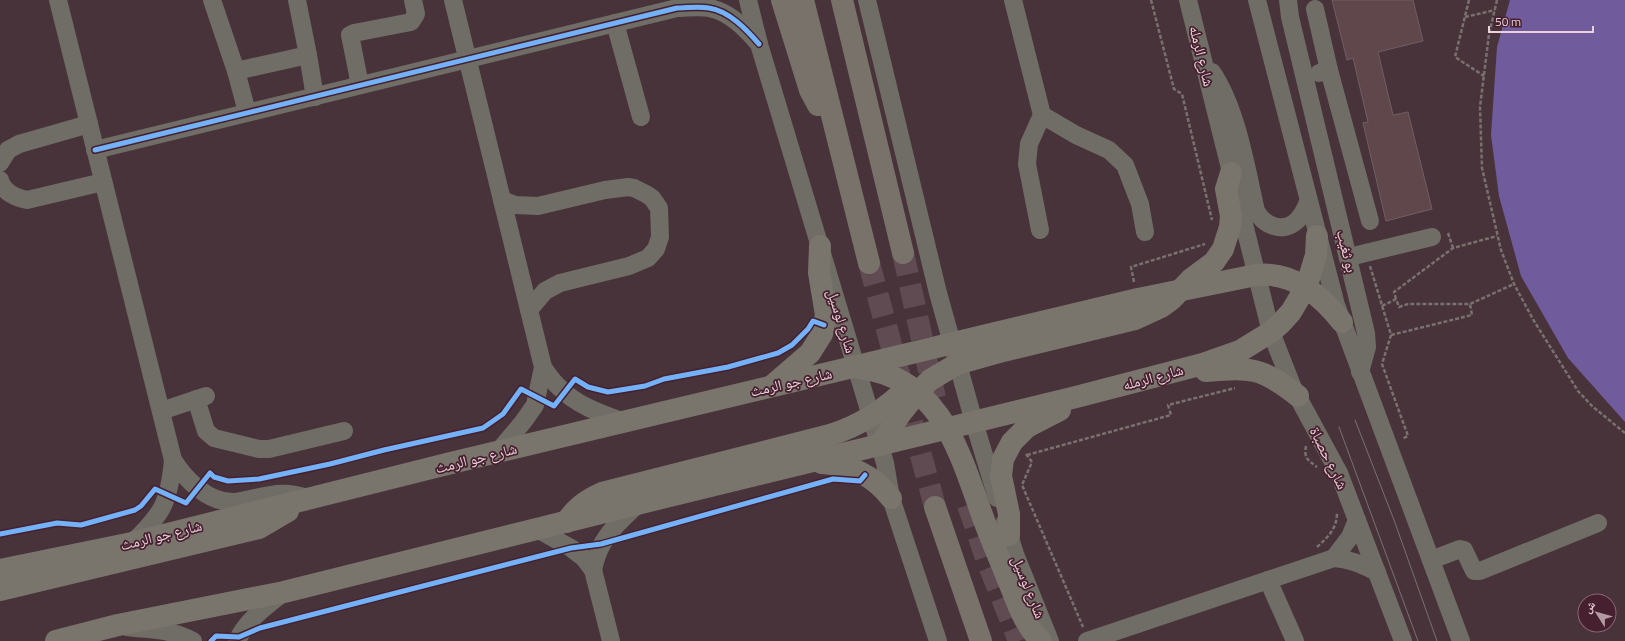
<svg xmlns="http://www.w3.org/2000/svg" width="1625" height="641" font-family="'Titillium Web','Noto Naskh Arabic',sans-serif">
<rect width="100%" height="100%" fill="#48333b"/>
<!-- water -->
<polygon fill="#705c9d" points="1510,0 1625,0 1625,422 1568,358 1521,276 1499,196 1491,135 1497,47"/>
<!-- building -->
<polygon fill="#5f474c" stroke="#715e63" points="1332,0 1413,0 1423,41 1378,52 1393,115 1408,112 1432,209 1386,221 1363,123 1368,122 1353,58 1347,60"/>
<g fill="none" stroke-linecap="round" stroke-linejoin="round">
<!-- highway-tunnel -->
<g stroke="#604b53" stroke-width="22" stroke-dasharray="22 11" stroke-linecap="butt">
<polyline points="903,253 935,398"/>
<polyline points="869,263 935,507"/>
<polyline points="968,505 986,558 1019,641"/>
</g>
<!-- path -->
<g stroke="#78716e" stroke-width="2.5" stroke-dasharray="4 2" stroke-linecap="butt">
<polyline points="1151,0 1174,89 1182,94 1212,220"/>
<polyline points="1469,0 1455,57 1484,76"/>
<polyline points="1497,0 1489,34 1480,107 1482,168 1501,250 1514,284 1534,321 1578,391 1592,406 1625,433"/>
<polyline points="1465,17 1495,10"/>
<polyline points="1448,233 1453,248"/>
<polyline points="1370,266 1391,335 1382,364 1408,436 1402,439"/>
<polyline points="1134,282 1131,267 1205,244"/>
<polyline points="1396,299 1394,292 1453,248 1497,236"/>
<polyline points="1382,306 1396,299 1399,307 1408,304 1470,304 1514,284"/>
<polyline points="1391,335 1472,315 1470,304"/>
<path d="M 1306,446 C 1304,459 1307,459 1317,467"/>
<polyline points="1026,454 1032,462 1022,485 1083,627"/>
<polyline points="1027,455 1171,415 1168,405 1235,388"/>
<path d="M 1317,547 C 1327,538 1337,529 1337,513"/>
</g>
<!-- minor -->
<g stroke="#6f6d65" stroke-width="18">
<path d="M 58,0 L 173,460 C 186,480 208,503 234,502 C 239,502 245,500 250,499 C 273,494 286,490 310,499"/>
<polyline points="212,0 236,71"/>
<polyline points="297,0 308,55"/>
<polyline points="453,0 543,367 535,405 523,422 497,453"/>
<polyline points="748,0 759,44 885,463 891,498 938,641"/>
<polyline points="867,0 938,293 974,422 997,498"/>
<polyline points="1013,0 1042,115 1029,144 1027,164 1040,230"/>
<polyline points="1188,0 1271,332 1293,388 1339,473 1403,641"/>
<polyline points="1257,0 1336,305 1461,641"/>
<polyline points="1288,0 1290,17 1366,333 1367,347 1360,372"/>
<polyline points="1315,9 1329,70 1319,73"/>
<polyline points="615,23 641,117"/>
<polyline points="1329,70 1370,221"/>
<path d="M 1212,72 C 1237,109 1246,167 1256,211 C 1263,224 1280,233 1294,223 C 1301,218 1305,210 1308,202"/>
<polyline points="360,85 350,35 354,33 411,22 416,14 413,0"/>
<polyline points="247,112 236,71 308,55 315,97"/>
<polyline points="1042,115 1076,135 1109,150 1125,165 1140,204 1145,232"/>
<path d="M 95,150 L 677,8 C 687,8 698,6 709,8 C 729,11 746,29 759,44"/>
<polyline points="0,163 8,150 19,144 89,124"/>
<path d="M 0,180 C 3,192 16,198 27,200 L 103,182"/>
<polyline points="502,200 515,205 538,206 605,190 628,187 634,188 646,194 652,198 659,208 660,237 656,249 648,258 629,266 560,283 545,291 529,310"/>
<polyline points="1349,257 1432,237"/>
<path d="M 543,367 C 548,375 554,383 561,389 C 578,406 602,414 624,422"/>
<polyline points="196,399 206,431 214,438 259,449 269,449 344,431"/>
<polyline points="161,411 206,396"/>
<polyline points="1005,522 1015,554 1050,641"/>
<polyline points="537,529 571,548 584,558 593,570 611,641"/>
<path d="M 132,543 C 163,514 169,502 173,460"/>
<polyline points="1334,558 1350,537 1357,520"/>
<polyline points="1431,560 1460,549 1464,550 1474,571 1480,571 1598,523"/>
<path d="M 593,570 C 599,538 616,525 638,504"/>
<polyline points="1268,580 1295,641"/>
<path d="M 127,627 C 150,630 172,629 193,641"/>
<path d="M 237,641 C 246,620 267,606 284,592"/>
<path d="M 1087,641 L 1334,558 C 1350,559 1362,565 1377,572"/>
</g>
<!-- major -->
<g stroke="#7a756c" stroke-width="22">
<path d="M 860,368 C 938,378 958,447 981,512 C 989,535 999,557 1008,580 C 1017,601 1024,625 1041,641"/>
<path d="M 1206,371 C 1251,367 1261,367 1298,396"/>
<polyline points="774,384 810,353 822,334 826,315 819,273 820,246"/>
<polyline points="880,445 901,413 918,392 930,380 957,364 1003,351 1135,319 1161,307 1172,299 1191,279 1214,262 1223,249 1230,227 1231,216 1226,189 1231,173"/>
<path d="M 822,463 C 851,465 873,475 891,498"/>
<path d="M 566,522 C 576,508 586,500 602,493 L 830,435 C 862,425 886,409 909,386"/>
<polyline points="1009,535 1009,514 1001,476 1003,459 1012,442 1027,427 1060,410"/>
<path d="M 0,570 L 132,543 L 451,463 L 1138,299 L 1256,275 C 1292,271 1321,295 1342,322"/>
<polyline points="0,590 259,528 288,511"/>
<polyline points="56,641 118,625 284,592 641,503 1076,397 1203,364 1240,351 1271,332 1281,323 1291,312 1307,285 1316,255 1317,236"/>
</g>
<!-- highway -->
<g stroke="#78726a" stroke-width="22">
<polyline points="782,0 810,90 818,105"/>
<polyline points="803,0 869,263"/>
<polyline points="842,0 903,253"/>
<polyline points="935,507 981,641"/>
</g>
<!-- tram -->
<g stroke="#797170" stroke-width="1">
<polyline points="1355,420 1394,520 1437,641"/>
<polyline points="1339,427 1418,641"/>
</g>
<defs>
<g id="cycleway">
<path d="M 95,150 L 677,8 C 687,8 698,6 709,8 C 729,11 746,29 759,44"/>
<polyline points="0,534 57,523 81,525 135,510 141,506 155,489 186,503 210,473 214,477 228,481 259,479 330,464 384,450 483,428 503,414 521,389 554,406 575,379 588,387 608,392 645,386 664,379 728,367 778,353 792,345 808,329 813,321 824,325"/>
<polyline points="211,641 216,636 239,637 260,628 571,548 601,544 833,479 860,481 865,475"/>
</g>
</defs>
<!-- cycleway casing -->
<use href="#cycleway" stroke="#46202f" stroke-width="8"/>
<!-- cycleway -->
<use href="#cycleway" stroke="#73b2f8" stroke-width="5"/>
</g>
<g text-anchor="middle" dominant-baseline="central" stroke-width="3.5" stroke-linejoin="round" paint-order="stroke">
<!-- street labels -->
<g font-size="15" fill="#ebd1da" stroke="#46202f">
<text transform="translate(1202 56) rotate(76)">شارع الرمله</text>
<text transform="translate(1347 251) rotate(76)">بو ثغيب</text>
<text transform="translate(842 321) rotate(73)">شارع لوسيل</text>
<text transform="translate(1153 377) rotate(-15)">شارع الرمله</text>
<text transform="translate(791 382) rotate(-13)">شارع جو الرمث</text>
<text transform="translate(476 458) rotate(-14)">شارع جو الرمث</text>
<text transform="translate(1329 458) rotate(64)">شارع حصباة</text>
<text transform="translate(161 535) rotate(-14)">شارع جو الرمث</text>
<text transform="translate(1029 587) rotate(68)">شارع لوسيل</text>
</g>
</g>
<!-- north arrow -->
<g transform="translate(1597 613) rotate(307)"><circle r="19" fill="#46202f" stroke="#886773"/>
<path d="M0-3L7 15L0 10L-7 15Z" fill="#b29aa2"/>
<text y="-6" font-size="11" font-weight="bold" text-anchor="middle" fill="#ebd1da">ش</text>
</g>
<!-- scale -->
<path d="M1489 26v6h104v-6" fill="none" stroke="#ebd1da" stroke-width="2"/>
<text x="1495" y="26" font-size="12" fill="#ebd1da" stroke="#46202f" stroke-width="3" paint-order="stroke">50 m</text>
</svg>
